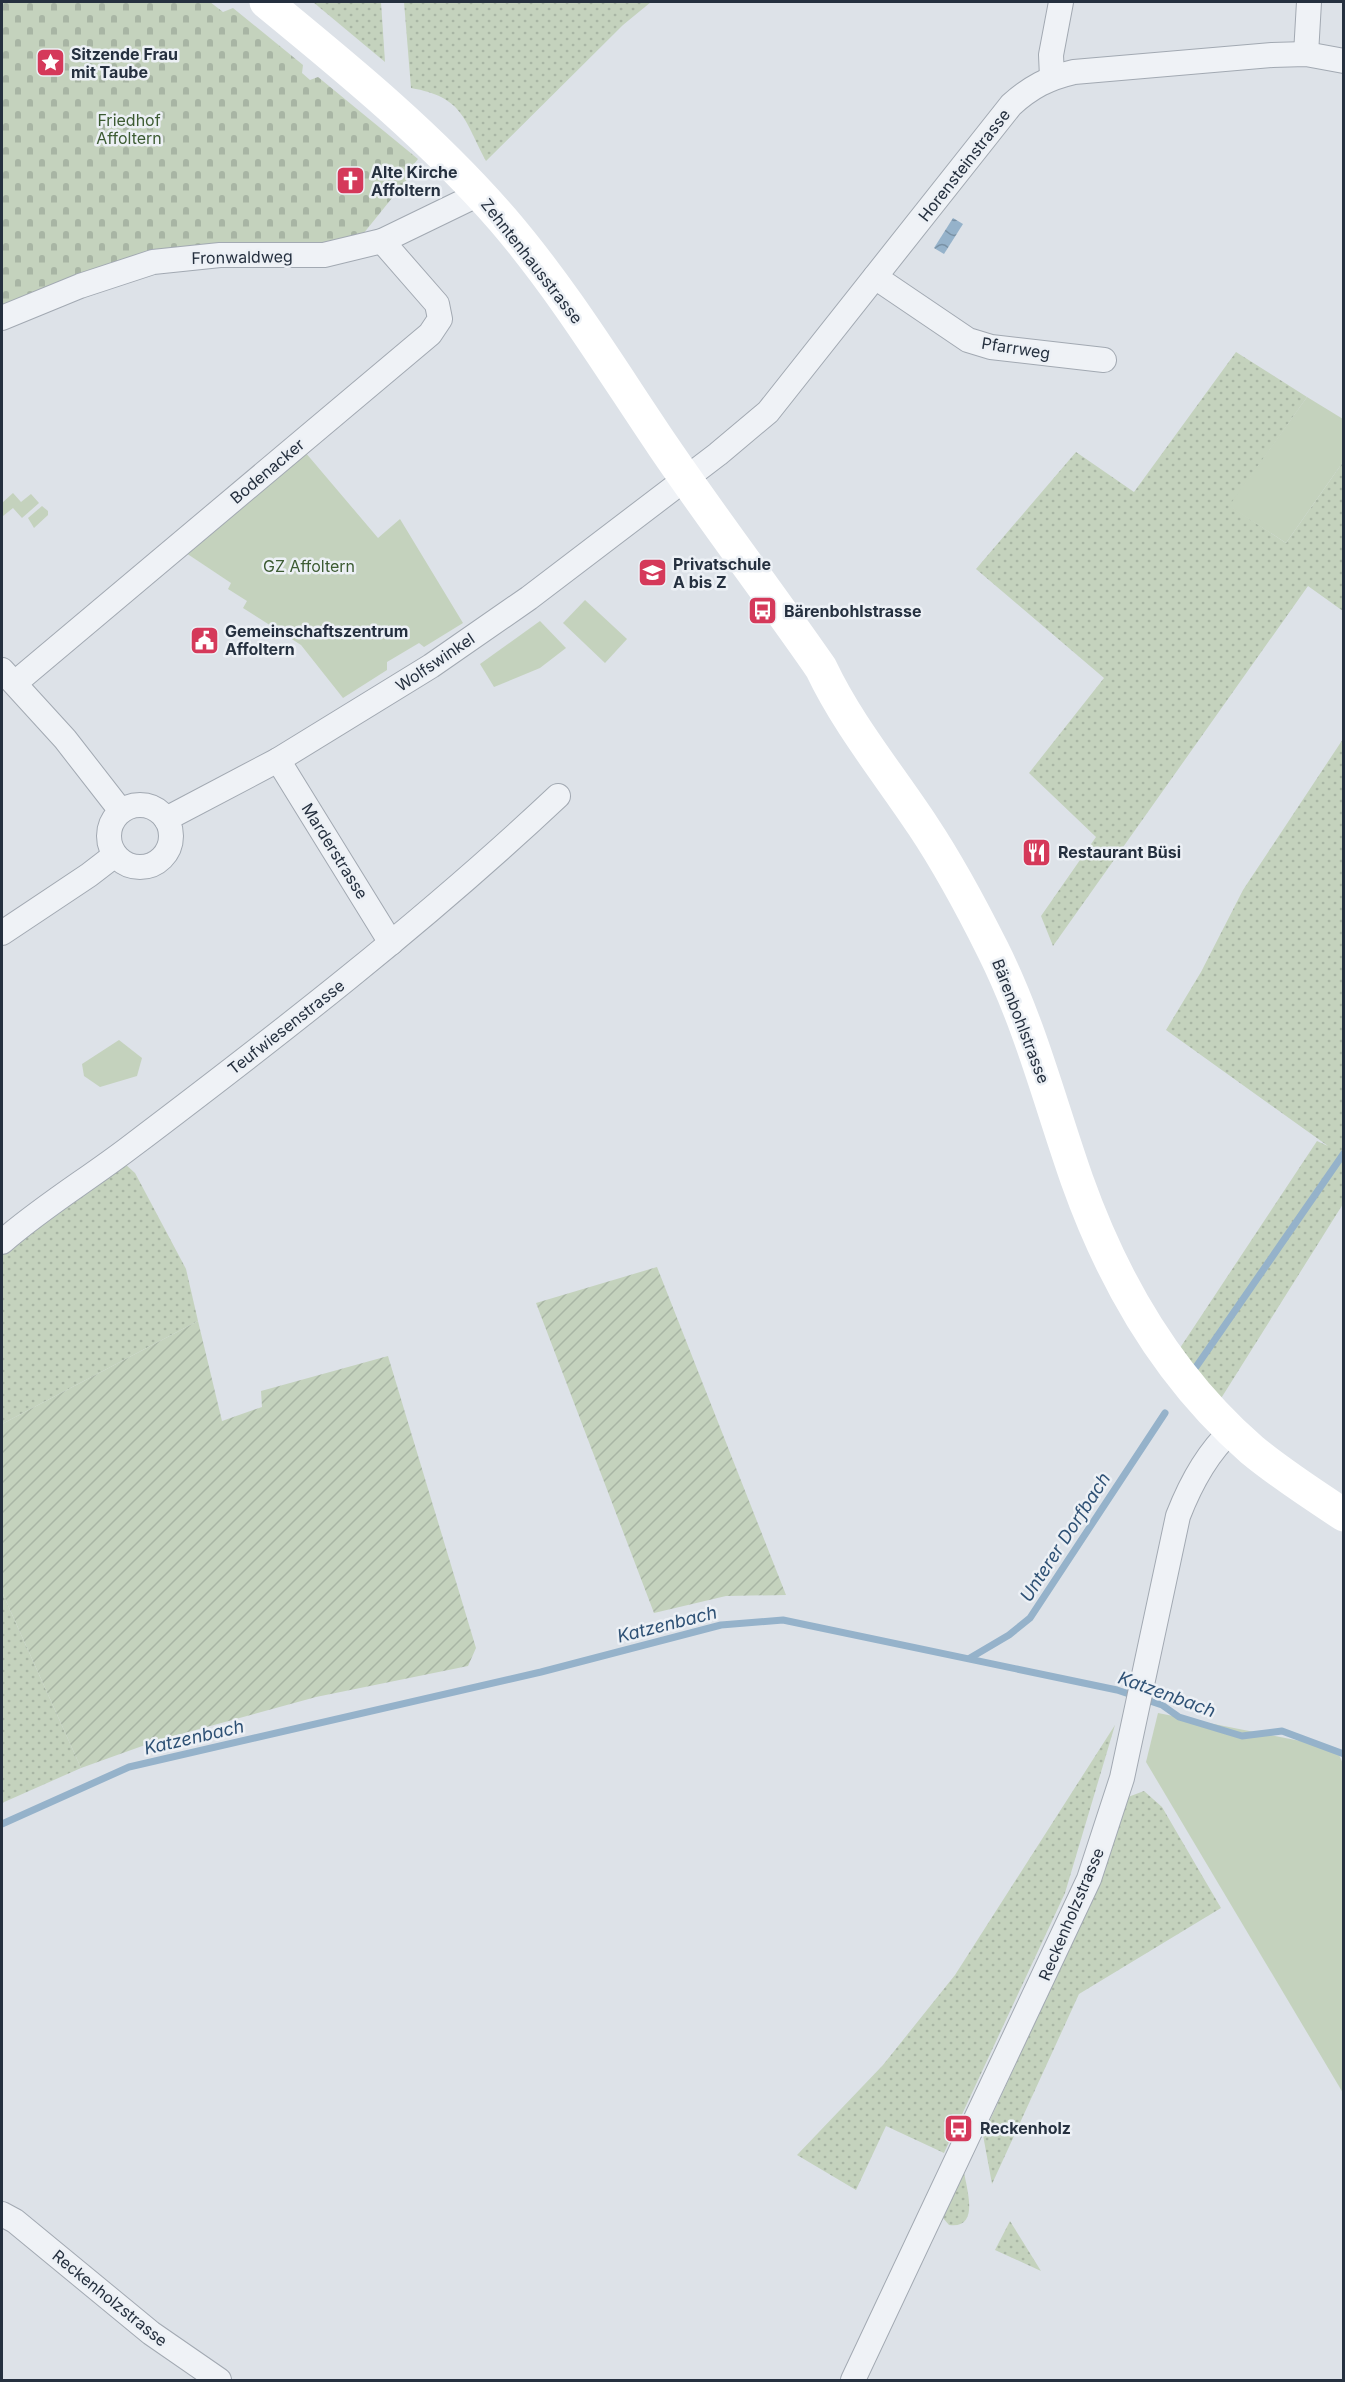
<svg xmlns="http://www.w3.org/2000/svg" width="1345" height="2382" font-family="Inter,sans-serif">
<defs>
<pattern id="grass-dots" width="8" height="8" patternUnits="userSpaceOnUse" patternTransform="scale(1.5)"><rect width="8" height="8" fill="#c4d2bd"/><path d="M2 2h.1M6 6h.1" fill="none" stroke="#a8b5a4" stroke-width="1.8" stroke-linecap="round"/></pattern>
<pattern id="cemetery-stones" width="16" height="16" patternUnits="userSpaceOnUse" patternTransform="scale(1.5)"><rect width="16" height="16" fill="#c4d2bd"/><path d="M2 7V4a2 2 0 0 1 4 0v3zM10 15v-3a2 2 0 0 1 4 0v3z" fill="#a8b5a4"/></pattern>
<pattern id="garden-furrows" width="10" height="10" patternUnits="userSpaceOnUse" patternTransform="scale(1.5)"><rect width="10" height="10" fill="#c4d2bd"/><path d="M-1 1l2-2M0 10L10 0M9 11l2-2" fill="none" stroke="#a8b5a4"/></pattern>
<pattern id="water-waves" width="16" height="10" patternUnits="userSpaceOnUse" patternTransform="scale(1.5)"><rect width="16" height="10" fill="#95b2ca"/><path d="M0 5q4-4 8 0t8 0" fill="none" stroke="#7991a5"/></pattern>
</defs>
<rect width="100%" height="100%" fill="#dde2e8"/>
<!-- grass -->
<g fill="url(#grass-dots)">
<polygon points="313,2 381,2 385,62"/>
<path d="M 404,2 L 651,2 L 623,25 L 486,161 C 464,119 463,97 411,88 Z"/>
<polygon points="1236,352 1307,397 1230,506 1286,543 1343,462 1343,611 1308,586 1053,946 1041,916 1096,837 1029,773 1104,678 976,569 1076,452 1134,492"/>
<polygon points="1343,739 1343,1204 1220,1400 1178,1351 1317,1141 1328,1146 1166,1030 1201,972 1243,890"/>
<polygon points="125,1164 135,1173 186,1269 198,1321 2,1424 2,1248"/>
<polygon points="2,1592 81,1768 2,1803"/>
<polygon points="1115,1725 1065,1893 944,2153 886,2126 856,2190 797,2155 883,2065 955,1975"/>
<polygon points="1144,1791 1162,1807 1221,1908 1079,1994 992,2184 983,2135 1093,1897 1128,1797"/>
<path d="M 964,2172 C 967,2191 980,2229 949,2225 L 943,2218 Z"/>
<polygon points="1010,2221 1041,2271 995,2250"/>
</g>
<!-- cemetery -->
<polygon fill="url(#cemetery-stones)" points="2,2 210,2 223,12 233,8 303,65 302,73 310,80 318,77 418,159 406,174 409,177 359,239 340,245 234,246 2,311"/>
<!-- park -->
<g fill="#c4d2bd">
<polygon points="1307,397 1343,419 1343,462 1286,543 1229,506"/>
<polygon points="305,452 378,538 400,519 463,623 424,647 419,643 387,662 387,670 343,698 301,645 243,608 247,601 228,589 231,583 186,553"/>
<polygon points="13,493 21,502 31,494 39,503 22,518 13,508 3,516 2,503"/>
<polygon points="42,506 48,511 48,515 34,528 28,518"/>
<polygon points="585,600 627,639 605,663 563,623"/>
<polygon points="540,621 566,648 540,668 494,687 480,664"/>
<polygon points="119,1040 142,1058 137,1076 100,1087 84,1076 82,1064"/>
<polygon points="1158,1713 1336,1748 1344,1766 1343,2093 1146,1762"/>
</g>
<!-- garden -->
<g fill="url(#garden-furrows)">
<polygon points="657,1267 786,1595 726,1596 654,1613 536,1303"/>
<polygon points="198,1321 222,1421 262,1407 261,1391 388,1356 476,1648 468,1666 316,1697 159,1740 81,1768 2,1592 2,1424"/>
</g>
<!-- water -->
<polygon fill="url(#water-waves)" points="953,218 963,224 944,254 934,248"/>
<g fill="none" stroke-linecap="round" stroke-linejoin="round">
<!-- stream -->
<g stroke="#95b2ca" stroke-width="7">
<polyline points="1196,1367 1344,1153"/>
<polyline points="970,1658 1009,1635 1030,1618 1165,1413"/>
<polyline points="2,1824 129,1767 541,1672 721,1625 783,1620 1117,1690 1162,1705 1179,1717 1242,1736 1282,1731 1344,1754"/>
</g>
<defs>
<g id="street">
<polyline points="1306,54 1309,2"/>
<polyline points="1052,77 1051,55 1061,2"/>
<polyline points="875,277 968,340 991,347 1104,360"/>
<polyline points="2,318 80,286 153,262 220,255 324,255 382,241 479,194"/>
<polyline points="2,670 65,739 121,811"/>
<polyline points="15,683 430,334 440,319 437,304 382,241"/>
<polyline points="278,760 391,943"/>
<circle cx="140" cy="836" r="31"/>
<path d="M 166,819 L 278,760 L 431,666 L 529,598 L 718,454 L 768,412 L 1011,105 C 1031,87 1048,78 1074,72 L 1272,55 L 1306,54 L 1344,61"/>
<polyline points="2,933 89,875 115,855"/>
<path d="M 2,1242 C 42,1207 87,1180 129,1148 C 277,1036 423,923 558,796"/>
<polyline points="2,2214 15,2221 151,2333 219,2380"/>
<path d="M 853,2380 L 1089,1879 L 1122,1778 L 1178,1516 C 1190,1485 1207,1453 1232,1430"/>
</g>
</defs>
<!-- street casing -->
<use href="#street" stroke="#a2a9b2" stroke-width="26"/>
<!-- street -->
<use href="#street" stroke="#eff2f6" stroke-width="24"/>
<!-- secondary -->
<path stroke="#fff" stroke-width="33" d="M 266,2 C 349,70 432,138 503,220 C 563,290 611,369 663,446 C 714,521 769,593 821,668 C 848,725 888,773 923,826 C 949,865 972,908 993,950 C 1030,1024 1050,1103 1077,1180 C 1114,1284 1168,1377 1252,1450 C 1281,1474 1312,1494 1344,1515"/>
</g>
<!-- icons -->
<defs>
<symbol id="sight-square" viewBox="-11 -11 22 22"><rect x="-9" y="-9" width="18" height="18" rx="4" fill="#d5395a" stroke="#ecf0f5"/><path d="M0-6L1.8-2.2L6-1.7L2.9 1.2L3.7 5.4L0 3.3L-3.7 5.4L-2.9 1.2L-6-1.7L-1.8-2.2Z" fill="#fff"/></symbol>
<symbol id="church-square" viewBox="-11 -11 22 22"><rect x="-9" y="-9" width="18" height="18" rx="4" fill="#d5395a" stroke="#ecf0f5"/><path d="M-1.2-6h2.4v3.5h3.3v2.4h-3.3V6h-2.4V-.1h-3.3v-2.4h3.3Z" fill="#fff"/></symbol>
<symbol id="school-square" viewBox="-11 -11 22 22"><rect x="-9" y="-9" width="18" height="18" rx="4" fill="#d5395a" stroke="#ecf0f5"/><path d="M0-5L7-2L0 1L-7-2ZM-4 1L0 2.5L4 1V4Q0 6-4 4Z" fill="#fff"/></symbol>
<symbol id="bus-square" viewBox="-11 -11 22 22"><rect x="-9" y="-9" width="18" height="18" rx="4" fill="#d5395a" stroke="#ecf0f5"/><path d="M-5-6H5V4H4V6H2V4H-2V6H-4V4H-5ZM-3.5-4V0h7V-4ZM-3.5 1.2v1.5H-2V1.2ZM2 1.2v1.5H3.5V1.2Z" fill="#fff"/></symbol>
<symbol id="civic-square" viewBox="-11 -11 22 22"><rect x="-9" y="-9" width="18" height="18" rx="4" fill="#d5395a" stroke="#ecf0f5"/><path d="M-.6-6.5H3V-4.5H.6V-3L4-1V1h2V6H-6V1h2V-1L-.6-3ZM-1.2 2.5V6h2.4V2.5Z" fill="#fff"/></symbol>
<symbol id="restaurant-square" viewBox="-11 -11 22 22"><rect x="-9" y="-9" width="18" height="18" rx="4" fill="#d5395a" stroke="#ecf0f5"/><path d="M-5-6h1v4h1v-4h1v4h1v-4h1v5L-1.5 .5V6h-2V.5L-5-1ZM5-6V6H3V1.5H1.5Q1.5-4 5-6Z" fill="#fff"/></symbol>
</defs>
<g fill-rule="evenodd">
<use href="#sight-square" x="34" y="46" width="33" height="33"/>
<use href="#church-square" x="334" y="164" width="33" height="33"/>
<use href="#school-square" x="636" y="556" width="33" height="33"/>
<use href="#bus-square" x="746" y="594" width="33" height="33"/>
<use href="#civic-square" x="188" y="624" width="33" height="33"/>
<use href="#restaurant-square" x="1020" y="836" width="33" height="33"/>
<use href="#bus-square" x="942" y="2112" width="33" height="33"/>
</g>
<g text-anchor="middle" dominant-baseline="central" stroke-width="5" stroke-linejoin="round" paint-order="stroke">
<!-- poi labels -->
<g font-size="16" font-weight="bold" fill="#25303f" stroke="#ecf0f5" text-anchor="start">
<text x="71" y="54">Sitzende Frau<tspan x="71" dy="18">mit Taube</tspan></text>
<text x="371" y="172">Alte Kirche<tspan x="371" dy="18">Affoltern</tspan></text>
<text x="673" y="564">Privatschule<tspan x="673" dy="18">A bis Z</tspan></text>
<text x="784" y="611">Bärenbohlstrasse</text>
<text x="225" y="631">Gemeinschaftszentrum<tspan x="225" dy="18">Affoltern</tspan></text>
<text x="1058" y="852">Restaurant Büsi</text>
<text x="980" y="2128">Reckenholz</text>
</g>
<!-- park labels -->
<g font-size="16" fill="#3c5b32" stroke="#ecf0f5">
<text x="129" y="120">Friedhof<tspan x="129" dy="18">Affoltern</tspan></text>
<text x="309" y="566">GZ Affoltern</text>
</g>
<!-- street labels -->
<g font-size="16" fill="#25303f" stroke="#ecf0f5">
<text transform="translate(964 165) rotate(-52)">Horensteinstrasse</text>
<text transform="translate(242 257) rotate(-1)">Fronwaldweg</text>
<text transform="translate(532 261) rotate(52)">Zehntenhausstrasse</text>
<text transform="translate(1016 348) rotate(9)">Pfarrweg</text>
<text transform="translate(267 471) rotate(-40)">Bodenacker</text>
<text transform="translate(435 662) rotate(-34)">Wolfswinkel</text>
<text transform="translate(335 851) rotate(58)">Marderstrasse</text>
<text transform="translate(1021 1021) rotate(69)">Bärenbohlstrasse</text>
<text transform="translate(286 1027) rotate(-38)">Teufwiesenstrasse</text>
<text transform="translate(1071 1914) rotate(-67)">Reckenholzstrasse</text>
<text transform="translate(110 2298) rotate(39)">Reckenholzstrasse</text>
</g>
<!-- water labels -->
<g font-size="18" font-style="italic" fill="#2e5175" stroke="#ecf0f5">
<text transform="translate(1065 1537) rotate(-57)">Unterer Dorfbach</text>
<text transform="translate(667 1624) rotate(-14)">Katzenbach</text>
<text transform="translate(1167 1694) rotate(20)">Katzenbach</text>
<text transform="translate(194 1737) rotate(-13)">Katzenbach</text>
</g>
</g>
<!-- border -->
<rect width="1345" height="2382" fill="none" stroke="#25303f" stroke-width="6"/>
</svg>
